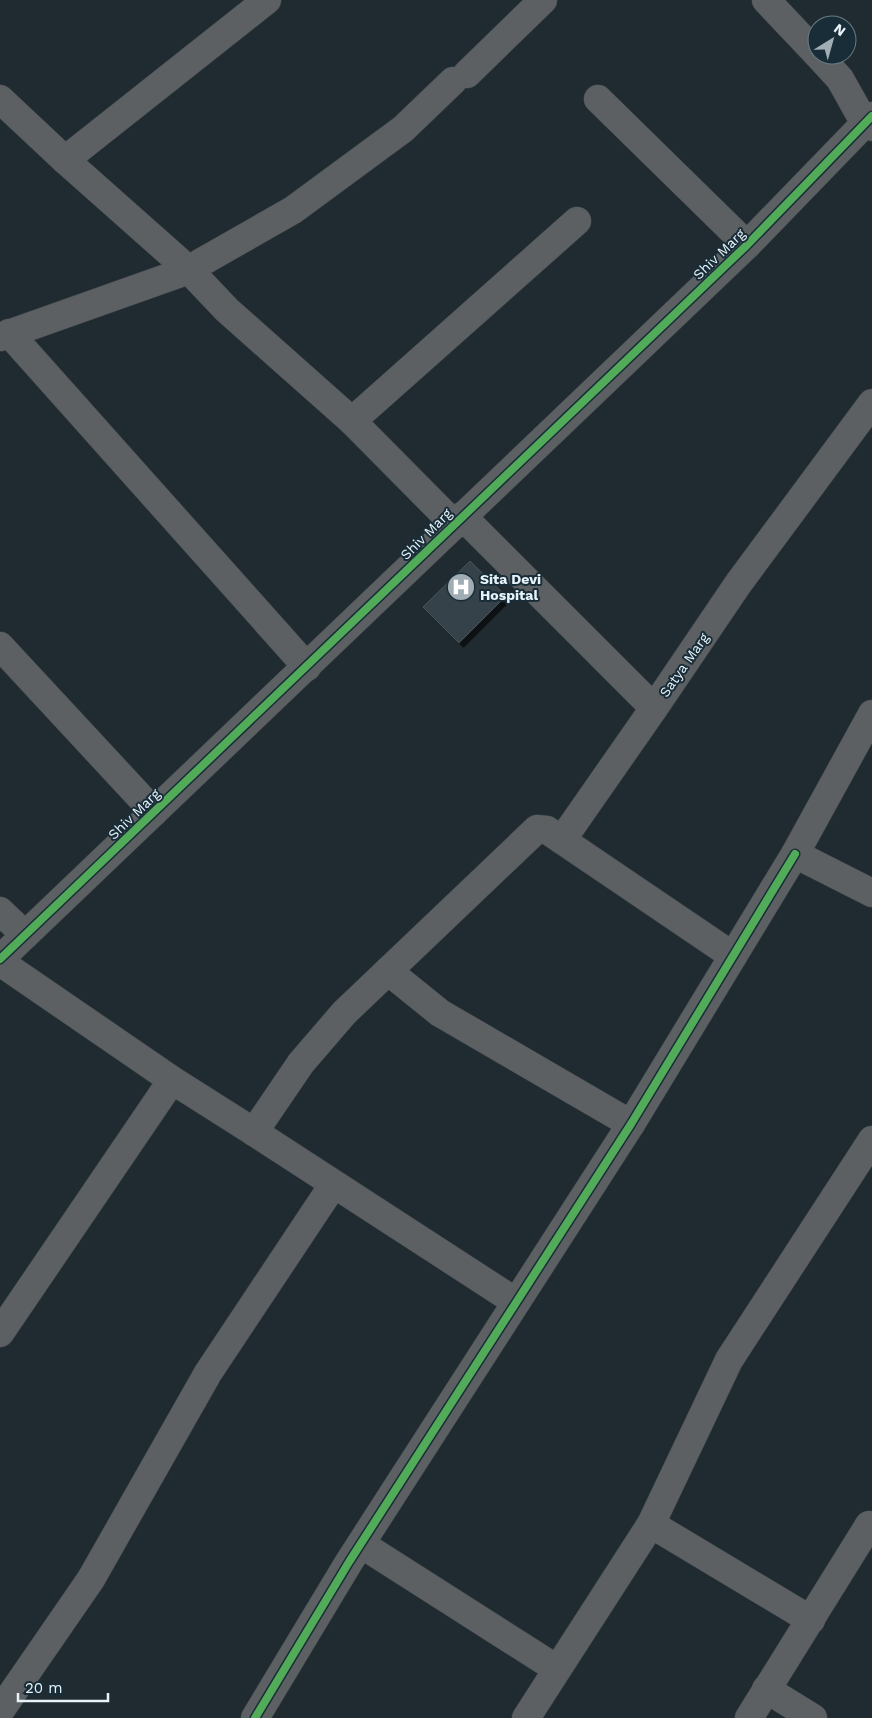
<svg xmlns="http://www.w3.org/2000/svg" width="872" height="1718" font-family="'Work Sans',sans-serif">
<defs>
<filter id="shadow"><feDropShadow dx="4.5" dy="4.5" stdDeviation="0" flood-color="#0009"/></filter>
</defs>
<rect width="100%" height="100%" fill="#202b31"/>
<!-- building -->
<polygon fill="#34434a" stroke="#495257" filter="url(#shadow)" points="470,561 506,596 459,643 423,607"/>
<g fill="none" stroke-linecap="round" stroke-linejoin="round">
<defs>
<g id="street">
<polyline points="766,0 817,54"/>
<polyline points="818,55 840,79 864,122 872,127"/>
<polyline points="467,74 543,0"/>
<polyline points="0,99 65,160 189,270 227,310 352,421 455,525"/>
<polyline points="598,99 747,245"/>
<polyline points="65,160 267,0"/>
<polyline points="9,333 307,667"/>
<polyline points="0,337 189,270 200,263 293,210 403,129 453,81"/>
<polyline points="352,421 577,221"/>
<polyline points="462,516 654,708 738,584 872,403"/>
<polyline points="0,646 154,812"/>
<polyline points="872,714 795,854 872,893"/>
<polyline points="562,840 654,708"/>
<polyline points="0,911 25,935"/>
<polyline points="0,959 747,245 872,116"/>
<polyline points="0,962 172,1080 254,1132"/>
<polyline points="388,971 440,1013 631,1124"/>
<polyline points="516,1302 254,1132 301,1063 344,1013 537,829 547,830 733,956"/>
<polyline points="0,1333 172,1080"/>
<polyline points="651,1524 811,1620"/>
<polyline points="361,1544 557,1669"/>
<polyline points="766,1689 813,1718"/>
<polyline points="0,1711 91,1579 208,1373 333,1185"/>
<polyline points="255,1718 349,1562 631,1124 795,854"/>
<polyline points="526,1718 651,1524 729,1360 872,1140"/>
<polyline points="749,1718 869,1525 872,1527"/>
</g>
</defs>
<!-- street casing -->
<use href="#street" stroke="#3e464b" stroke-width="29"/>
<!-- street -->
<use href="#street" stroke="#5c6062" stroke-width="28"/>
<defs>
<g id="cycleway">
<polyline points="0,959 747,245 872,116"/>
<polyline points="255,1718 349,1562 631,1124 795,854"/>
</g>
</defs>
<!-- cycleway casing -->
<use href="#cycleway" stroke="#192d38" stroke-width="11"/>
<!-- cycleway -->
<use href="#cycleway" stroke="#51ab58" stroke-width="8"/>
</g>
<!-- icons -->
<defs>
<symbol id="hospital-disc" viewBox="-11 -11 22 22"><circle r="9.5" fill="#a1adb4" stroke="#192d38"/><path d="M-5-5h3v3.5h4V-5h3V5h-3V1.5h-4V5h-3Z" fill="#fff"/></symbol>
</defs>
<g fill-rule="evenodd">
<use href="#hospital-disc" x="445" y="571" width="32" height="32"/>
</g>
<g text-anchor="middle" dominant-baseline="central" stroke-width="4" stroke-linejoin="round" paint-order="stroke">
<!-- street labels -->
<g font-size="14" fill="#e7f3fa" stroke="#192d38">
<text transform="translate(719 254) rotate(-44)">Shiv Marg</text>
<text transform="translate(426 534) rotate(-45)">Shiv Marg</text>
<text transform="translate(684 665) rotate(-55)">Satya Marg</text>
<text transform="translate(134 814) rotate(-44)">Shiv Marg</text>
</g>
<!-- poi labels -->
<g font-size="14" font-weight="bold" fill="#e7f3fa" stroke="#192d38" text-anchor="start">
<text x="480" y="579">Sita Devi<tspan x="480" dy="16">Hospital</tspan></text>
</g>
</g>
<!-- north arrow -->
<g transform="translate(832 40) rotate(37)"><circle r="24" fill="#192d38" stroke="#6b7c86"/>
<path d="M0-4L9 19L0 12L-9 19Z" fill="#a1adb4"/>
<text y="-8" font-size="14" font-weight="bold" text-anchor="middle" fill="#e7f3fa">N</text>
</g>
<!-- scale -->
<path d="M18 1693v8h90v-8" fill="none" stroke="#e7f3fa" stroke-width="2.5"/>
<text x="25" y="1693" font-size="15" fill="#e7f3fa" stroke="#192d38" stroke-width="4" paint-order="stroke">20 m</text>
</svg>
